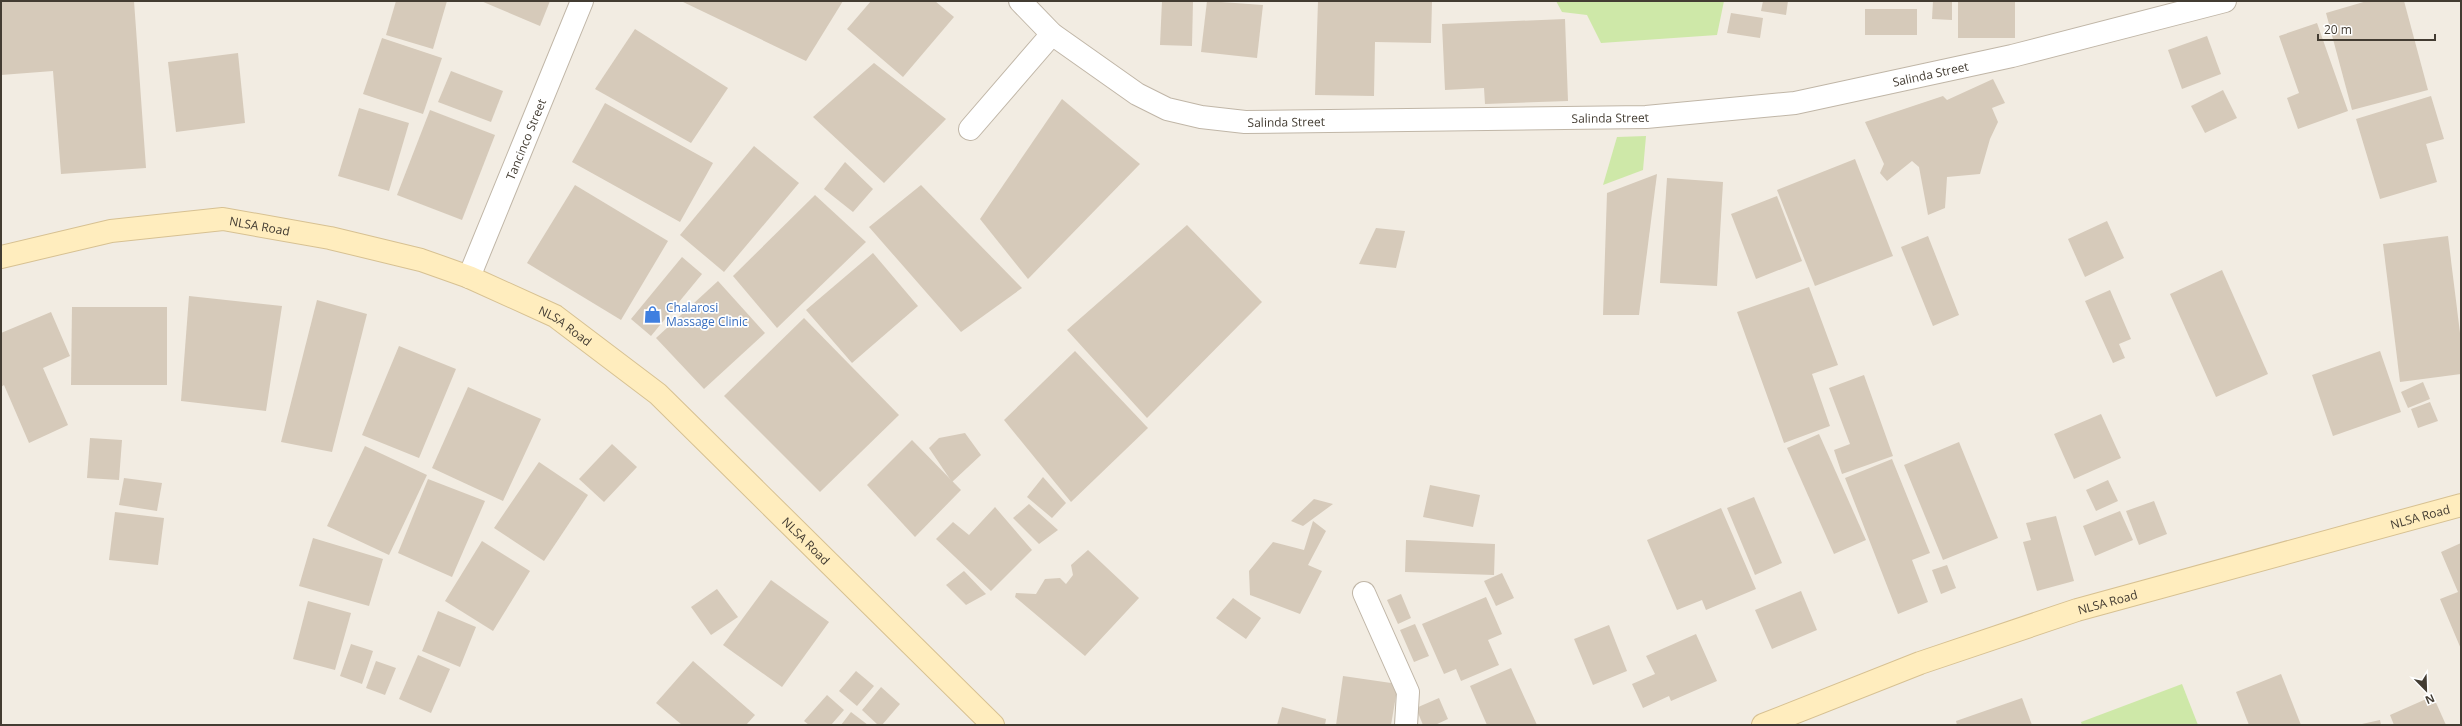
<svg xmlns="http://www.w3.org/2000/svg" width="2462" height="726" font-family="'Open Sans',sans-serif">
<rect width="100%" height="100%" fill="#f2ece2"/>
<!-- green -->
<g fill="#cee8a8">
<polygon points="1556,1 1724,1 1717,35 1601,43 1587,15 1562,12"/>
<polygon points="1646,136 1643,170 1603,185 1617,137"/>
<polygon points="2182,684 2198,725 2082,725 2081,722"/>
</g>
<!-- building -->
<g fill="#d6caba">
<polygon points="1,1 134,1 146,168 61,174 53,71 1,75"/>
<polygon points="396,1 447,1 433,49 386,35"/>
<polygon points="481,1 550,1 540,26"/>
<polygon points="681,1 843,1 806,61"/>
<polygon points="871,1 935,1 954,17 903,77 847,29"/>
<polygon points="1162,1 1193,1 1192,46 1160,45"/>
<polygon points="1207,1 1263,5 1257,58 1201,52"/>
<polygon points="1318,1 1432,1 1431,43 1375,42 1374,96 1315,95"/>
<polygon points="1763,1 1788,1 1786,15 1761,11"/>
<polygon points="1933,1 1952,1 1952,20 1932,19"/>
<rect x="1958" y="1" width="57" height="37"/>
<polygon points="2367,1 2404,1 2428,90 2352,110 2326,13"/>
<rect x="1865" y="9" width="52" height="26"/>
<polygon points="1731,13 1763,18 1760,38 1727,33"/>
<polygon points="1565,19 1568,101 1485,104 1484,88 1445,90 1442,24"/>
<polygon points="2317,23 2348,111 2298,129 2287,98 2299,93 2279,36"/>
<polygon points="635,29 728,88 691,143 595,89"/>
<polygon points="2207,36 2221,74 2182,89 2168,50"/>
<polygon points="382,38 442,58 423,114 363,94"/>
<polygon points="238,53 245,123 176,132 168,62"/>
<polygon points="874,63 946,119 884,183 813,117"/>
<polygon points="451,71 503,91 491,122 438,102"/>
<polygon points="1993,79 2005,103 1992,108 1998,122 1990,139 1980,174 1947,177 1945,208 1928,215 1919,167 1912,161 1887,181 1880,173 1884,164 1865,122 1943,96 1947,100"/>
<polygon points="2223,90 2237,118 2205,133 2191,106"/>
<polygon points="2431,96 2444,139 2426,144 2437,182 2380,199 2356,119"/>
<polygon points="1062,99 1140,164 1028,279 980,219"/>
<polygon points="605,103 713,163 680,222 572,162"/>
<polygon points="359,108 409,123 389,191 338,176"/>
<polygon points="430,110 495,135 462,220 397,195"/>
<polygon points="754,146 799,183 724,272 680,235"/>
<polygon points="1855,159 1893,256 1815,286 1777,190"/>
<polygon points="845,162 873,189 853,212 824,189"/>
<polygon points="1657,174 1639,315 1603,315 1607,193"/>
<polygon points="1667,178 1723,182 1717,286 1660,283"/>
<polygon points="575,185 668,241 621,320 527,263"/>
<polygon points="921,185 1022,288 961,332 869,227"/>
<polygon points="815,195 866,242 777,328 733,276"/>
<polygon points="1777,196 1802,261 1756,279 1731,214"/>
<polygon points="2107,221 2124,258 2085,277 2068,239"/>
<polygon points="1187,225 1262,302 1147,418 1067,330"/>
<polygon points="1376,228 1405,231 1396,268 1359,264"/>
<polygon points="1928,236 1959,315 1933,326 1901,247"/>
<polygon points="2448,236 2461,341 2461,374 2400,382 2383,244"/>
<polygon points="873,253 918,306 852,363 806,310"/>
<polygon points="682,257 702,274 651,336 631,319"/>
<polygon points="2222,270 2268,374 2216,397 2170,294"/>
<polygon points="718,281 765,333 704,389 656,338"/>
<polygon points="1809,287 1838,365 1812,374 1830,426 1784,443 1737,312"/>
<polygon points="2110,290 2131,339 2119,344 2125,358 2113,363 2085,301"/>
<polygon points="189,296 282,306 266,411 181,401"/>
<polygon points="317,300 367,314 332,452 281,442"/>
<polygon points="72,307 167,307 167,385 71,385"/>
<polygon points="51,312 70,356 43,368 68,425 29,443 4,385 1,387 1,333"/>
<polygon points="804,318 899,415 820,492 724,396"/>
<polygon points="399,346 456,369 419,458 362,435"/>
<polygon points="1075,351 1148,428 1071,502 1004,420"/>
<polygon points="2380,351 2401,412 2333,436 2312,375"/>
<polygon points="1864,375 1893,456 1842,474 1834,450 1850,444 1829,388"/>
<polygon points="2423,382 2430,399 2408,408 2401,392"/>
<polygon points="468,387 541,419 503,501 432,468"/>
<polygon points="2430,402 2438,421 2418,428 2411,409"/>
<polygon points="2101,414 2121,458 2074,479 2054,434"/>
<polygon points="965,433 981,455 952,482 929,448 939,438"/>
<polygon points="1819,434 1866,540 1834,554 1787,448"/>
<polygon points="90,438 122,440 119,480 87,478"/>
<polygon points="912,440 961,490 915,537 867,485"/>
<polygon points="1959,442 1998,538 1943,560 1904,465"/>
<polygon points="612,444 637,467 604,502 579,479"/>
<polygon points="365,446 427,475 389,555 327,526"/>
<polygon points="1892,459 1930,553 1912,560 1928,602 1898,614 1845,478"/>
<polygon points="539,462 588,495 544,561 494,528"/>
<polygon points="1043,477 1066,503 1052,518 1027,497"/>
<polygon points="124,478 162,483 157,511 119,505"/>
<polygon points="428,479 485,501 452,577 398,553"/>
<polygon points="2108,480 2118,501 2096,511 2086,490"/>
<polygon points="1430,485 1480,495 1473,527 1423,517"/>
<polygon points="1754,497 1782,563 1755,575 1727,508"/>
<polygon points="1314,499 1333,504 1303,526 1291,521"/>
<polygon points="2154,501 2167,534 2139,545 2126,511"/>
<polygon points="1029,504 1058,530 1039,544 1013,518"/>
<polygon points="995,507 1032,550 991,591 936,539 953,522 969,535"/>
<polygon points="1721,508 1756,589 1706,610 1702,600 1677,610 1647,540"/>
<polygon points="2120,511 2133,540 2095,556 2083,526"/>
<polygon points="115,512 164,518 158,565 109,560"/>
<polygon points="2056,516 2074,581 2037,591 2023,542 2031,540 2026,523"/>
<polygon points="1313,521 1326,531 1308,565 1322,571 1300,614 1250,595 1249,571 1273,542 1304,550"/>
<polygon points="313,538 383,559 369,606 299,586"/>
<polygon points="1406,540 1495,544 1494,575 1405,572"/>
<polygon points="482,541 530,571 493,631 445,601"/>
<polygon points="2461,543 2461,649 2440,599 2458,592 2441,552"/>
<polygon points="1088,550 1139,598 1085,656 1015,597 1016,593 1036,594 1045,579 1060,578 1066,584 1073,575 1071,565"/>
<polygon points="1947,565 1956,588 1941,594 1932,570"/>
<polygon points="964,571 986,594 966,605 946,585"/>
<polygon points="1502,573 1514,598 1496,606 1484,581"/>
<polygon points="771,580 829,622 782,687 723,645"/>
<polygon points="717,589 738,617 711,635 691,607"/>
<polygon points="1801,591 1817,630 1772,649 1755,610"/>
<polygon points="1401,594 1411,618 1398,624 1387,600"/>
<polygon points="1486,597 1502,634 1488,640 1499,665 1461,681 1456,669 1444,674 1422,624"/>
<polygon points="1233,598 1261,618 1246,639 1216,618"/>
<polygon points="308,601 351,613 335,670 293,659"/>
<polygon points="438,611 476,627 460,667 422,651"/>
<polygon points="1415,624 1429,656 1414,662 1400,630"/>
<polygon points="1609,625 1627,671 1593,685 1574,639"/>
<polygon points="1696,634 1717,681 1671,701 1669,696 1643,708 1632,684 1655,674 1646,656"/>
<polygon points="351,644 373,651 362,684 340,676"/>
<polygon points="418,655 450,669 431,713 399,699"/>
<polygon points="376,661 396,668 385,695 366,688"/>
<polygon points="693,661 755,715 746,725 682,725 656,703"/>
<polygon points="1511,668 1537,725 1487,725 1470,686"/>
<polygon points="856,671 874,686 857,706 839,691"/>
<polygon points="2281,674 2301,725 2249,725 2236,692"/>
<polygon points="1343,676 1398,684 1391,725 1336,725"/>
<polygon points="881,687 900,704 882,725 878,725 862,710"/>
<polygon points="827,695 844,710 831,725 809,725 804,721"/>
<polygon points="2433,696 2446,725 2394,725 2390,715"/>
<polygon points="1439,698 1448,719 1435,725 1423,725 1416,708"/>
<polygon points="2022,698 2032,725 1957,725 1956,721"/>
<polygon points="1282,707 1326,719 1325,725 1277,725"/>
<polygon points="851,712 868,725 841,725"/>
<polygon points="2380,720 2381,725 2362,725 2362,724"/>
</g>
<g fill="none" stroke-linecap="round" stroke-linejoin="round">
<defs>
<polyline id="service" points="970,129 1052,34"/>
<g id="minor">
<path id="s1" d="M 1020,1 L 1052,34 L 1137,94 L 1167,109 L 1201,117 L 1245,122 L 1646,117 L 1795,103 L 2012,56 L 2225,1"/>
<path id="s2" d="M 469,277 L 582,1"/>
<polyline points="1364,593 1408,692 1406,725"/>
</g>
<g id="secondary">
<path id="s3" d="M 1,257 L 111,231 L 223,219 L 330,238 L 421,260 L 469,277 L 555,316 L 658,394 L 993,725"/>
<path id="s4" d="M 1763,725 L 1920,663 L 2077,610 L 2461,505"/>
</g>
</defs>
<!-- service casing -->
<use href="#service" stroke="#c0b6a7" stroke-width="24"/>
<!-- minor casing -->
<use href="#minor" stroke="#c0b6a7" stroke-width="24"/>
<!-- secondary casing -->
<use href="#secondary" stroke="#d7c192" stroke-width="24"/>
<!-- service -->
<use href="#service" stroke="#fff" stroke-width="22"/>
<!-- minor -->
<use href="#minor" stroke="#fff" stroke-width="22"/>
<!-- secondary -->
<use href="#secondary" stroke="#ffedbe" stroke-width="22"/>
</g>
<!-- icons -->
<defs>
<symbol id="shop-bare" viewBox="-9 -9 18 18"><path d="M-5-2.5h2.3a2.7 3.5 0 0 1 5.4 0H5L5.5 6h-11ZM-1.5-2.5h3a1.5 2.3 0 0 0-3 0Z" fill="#3f7fe0" stroke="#fff" stroke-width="2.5" paint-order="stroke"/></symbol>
</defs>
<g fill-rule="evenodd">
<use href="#shop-bare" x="640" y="302" width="25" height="25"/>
</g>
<g text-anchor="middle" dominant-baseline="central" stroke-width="3.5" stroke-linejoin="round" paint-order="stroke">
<!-- street labels -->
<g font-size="12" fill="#433c32" stroke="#fff">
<text stroke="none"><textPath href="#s1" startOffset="952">Salinda Street</textPath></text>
<text stroke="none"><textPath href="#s1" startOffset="628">Salinda Street</textPath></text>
<text stroke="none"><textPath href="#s1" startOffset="304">Salinda Street</textPath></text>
<text stroke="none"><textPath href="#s2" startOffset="149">Tancinco Street</textPath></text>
<text stroke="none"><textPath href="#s3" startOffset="263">NLSA Road</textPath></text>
<text stroke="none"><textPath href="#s3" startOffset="587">NLSA Road</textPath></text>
<text stroke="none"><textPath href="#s4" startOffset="690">NLSA Road</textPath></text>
<text stroke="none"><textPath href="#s3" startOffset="911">NLSA Road</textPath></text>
<text stroke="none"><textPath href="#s4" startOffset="366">NLSA Road</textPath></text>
</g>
<!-- shop labels -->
<g font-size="12" fill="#366cbe" stroke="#fff" text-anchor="start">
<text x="666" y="307">Chalarosi<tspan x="666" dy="14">Massage Clinic</tspan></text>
</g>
</g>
<!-- border -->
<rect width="2462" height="726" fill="none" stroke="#433c32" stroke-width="4"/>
<!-- north arrow -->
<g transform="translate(2426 690) rotate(157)" stroke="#ffffff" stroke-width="3" paint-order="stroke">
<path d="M0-3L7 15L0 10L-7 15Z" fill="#433c32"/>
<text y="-6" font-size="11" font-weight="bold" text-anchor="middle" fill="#433c32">N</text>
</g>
<!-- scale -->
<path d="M2318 34v6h117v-6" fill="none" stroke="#433c32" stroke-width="2"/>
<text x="2324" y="34" font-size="12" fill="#433c32" stroke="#ffffff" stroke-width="3" paint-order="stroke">20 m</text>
</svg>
